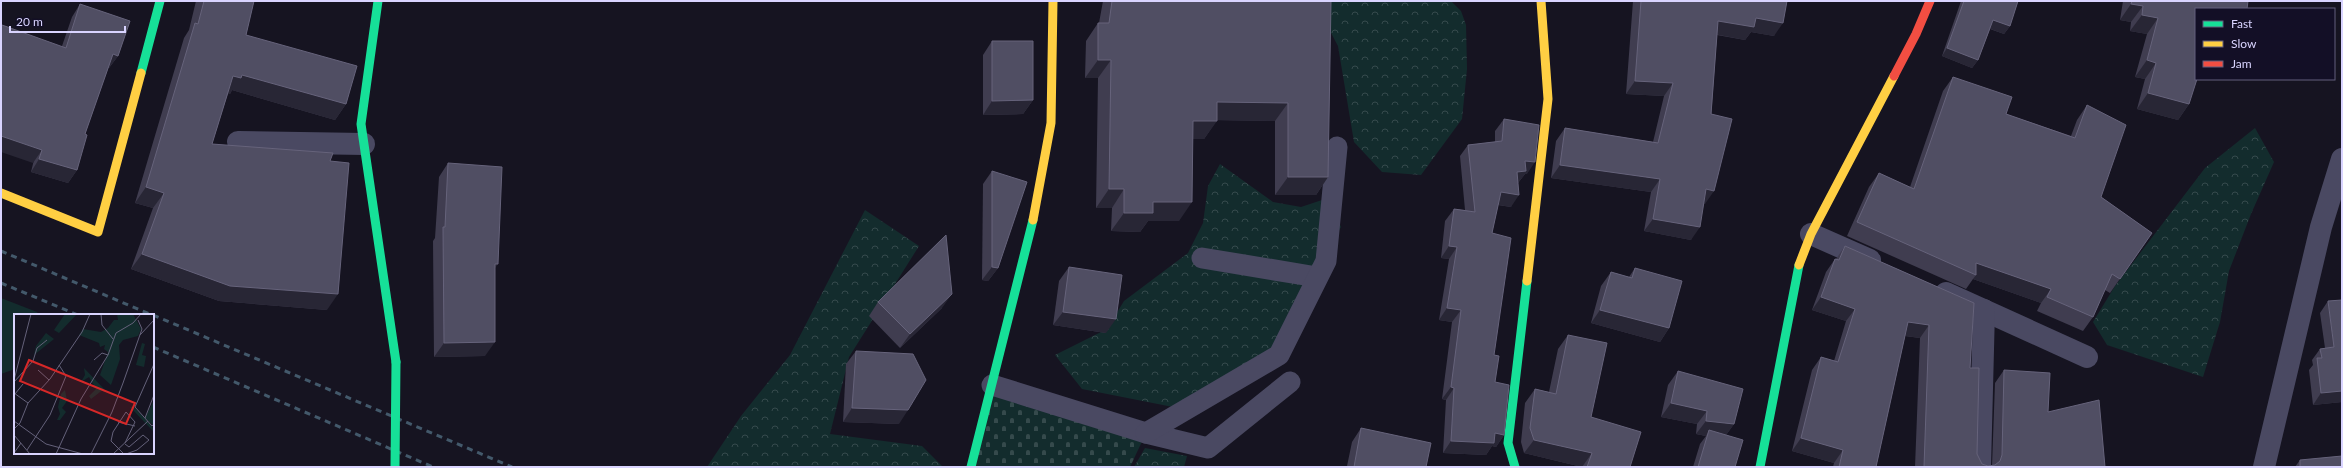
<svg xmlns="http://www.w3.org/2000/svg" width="2343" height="468" font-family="Lato,sans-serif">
<defs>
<pattern id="forest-crowns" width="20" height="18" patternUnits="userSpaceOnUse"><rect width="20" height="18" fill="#132c2d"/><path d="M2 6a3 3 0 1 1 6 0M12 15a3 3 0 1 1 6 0" fill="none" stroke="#354a4c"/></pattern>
<pattern id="cemetery-stones" width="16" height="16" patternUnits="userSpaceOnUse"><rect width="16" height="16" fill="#132c2d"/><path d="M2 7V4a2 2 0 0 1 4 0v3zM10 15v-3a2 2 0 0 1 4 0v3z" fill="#354a4c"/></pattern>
</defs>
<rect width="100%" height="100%" fill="#161421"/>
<!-- grass -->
<polygon fill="#132c2d" points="1,298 37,312 39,315 15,315 15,369 1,374"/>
<!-- forest -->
<g fill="url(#forest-crowns)">
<polygon points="1314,1 1451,1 1461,11 1466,25 1467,69 1462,119 1421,175 1382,172 1354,142 1338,46"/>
<polygon points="2255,128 2274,162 2251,214 2229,271 2220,322 2203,377 2107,345 2093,322 2115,286 2205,168"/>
<polygon points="1220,164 1273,202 1301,207 1328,198 1341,227 1278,345 1173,407 1082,389 1055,355 1107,329 1124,301 1188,253 1203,223 1208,186"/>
<polygon points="865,210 919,246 849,357 830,434 922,446 943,467 707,467 741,416 790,355"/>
<polygon points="1145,448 1187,456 1184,467 1134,467"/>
</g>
<!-- cemetery -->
<polygon fill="url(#cemetery-stones)" points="989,393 1146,433 1130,467 975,467"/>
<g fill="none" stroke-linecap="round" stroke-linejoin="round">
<!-- lane -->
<g stroke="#4a4962" stroke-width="21">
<polyline points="1202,258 1317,277"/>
<polyline points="992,385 1146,433 1208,448 1290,382"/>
<polyline points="1146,433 1279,355 1326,261 1337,147"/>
</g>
<!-- street -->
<g stroke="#4a4962" stroke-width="22">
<polyline points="238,142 364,144"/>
<polyline points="1811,234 1870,260"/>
<polyline points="1946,293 2087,357"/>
<polyline points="1980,467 1984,310"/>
<polyline points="2264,467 2321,227 2342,159"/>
</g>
<!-- fast -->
<g stroke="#16e098" stroke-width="9">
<polyline points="378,1 361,124 396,362"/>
<polyline points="141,73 160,1"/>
<polyline points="971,467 1033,220"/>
<polyline points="1515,467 1508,443 1527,281"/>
<polyline points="1760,467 1799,265"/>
</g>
<!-- slow -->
<g stroke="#ffcf43" stroke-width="9">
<polyline points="1,193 98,232 141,73"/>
<polyline points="1033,220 1051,123 1053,1"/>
<polyline points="1799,265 1811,234 1894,76"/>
<polyline points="1527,281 1548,99 1541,1"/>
</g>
<!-- jam -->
<polyline stroke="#f24e42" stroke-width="9" points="1894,76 1916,34 1930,1"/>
<!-- rail -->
<g stroke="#43596b" stroke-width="3" stroke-dasharray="6 5" stroke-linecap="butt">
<polyline points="1,251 152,315"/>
<polyline points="1,283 78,315"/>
<polyline points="153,315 512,467"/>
<polyline points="153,347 433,467"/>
</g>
<!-- fast-bridge -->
<polyline stroke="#16e098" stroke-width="9" points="395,467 396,362"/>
</g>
<!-- wall -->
<g fill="#403d50">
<polygon points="196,1 254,1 246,35 346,104 335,120 232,90 230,94 228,93 212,144 330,161 327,310 219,301 131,269 153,208 135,203 184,38 189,30"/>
<polygon points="1103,1 1307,1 1328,177 1316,195 1275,195 1275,121 1217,120 1204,139 1193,139 1179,221 1148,221 1140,232 1111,231 1112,208 1096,208 1098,78 1085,78 1086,41 1098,23 1099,23"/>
<polygon points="1633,1 1787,1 1774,36 1751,32 1745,40 1717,35 1705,204 1704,203 1691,240 1644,231 1651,192 1551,178 1556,141 1565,128 1653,142 1664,96 1626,94"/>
<polygon points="1961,1 2018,1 2010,26 2004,34 1990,29 1978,60 1972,68 1942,56"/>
<polygon points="2123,1 2248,1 2196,9 2189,104 2178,120 2137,109 2145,79 2135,77 2147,34 2130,31 2131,22 2120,20"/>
<polygon points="80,4 118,56 109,68 108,68 85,134 77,170 68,183 31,172 62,46 72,17"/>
<polygon points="992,41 1033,100 1023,114 983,115 983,55"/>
<polygon points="1953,77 2006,114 2071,136 2077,120 2087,105 2101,197 2152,233 2110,293 2105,290 2093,317 2083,331 2037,311 2041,303 1973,279 1966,289 1847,236 1869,187 1879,173 1910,187 1943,91"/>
<polygon points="1504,119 1527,174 1525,174 1518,183 1511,207 1498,205 1492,233 1494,355 1495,382 1504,435 1496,447 1492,446 1486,455 1443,453 1446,400 1442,399 1452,322 1439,320 1449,259 1441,258 1445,221 1454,209 1465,210 1460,156 1468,145 1495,142 1495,131"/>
<polygon points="448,163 495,269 485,356 434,357 433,241 435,238 439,177"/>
<polygon points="992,171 998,268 988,281 982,280 983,184"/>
<polygon points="1845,246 1974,303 1970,368 1977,454 1982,464 1988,466 1992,466 1995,383 2004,370 2105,467 1915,467 1920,338 1905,336 1876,467 1833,467 1834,463 1792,451 1812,370 1821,357 1834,361 1846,321 1812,310 1826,272 1835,259 1836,259"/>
<polygon points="1069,267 1106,333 1053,325 1059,281"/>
<polygon points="1635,268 1669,328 1660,342 1591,323 1601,286 1611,272 1629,277"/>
<polygon points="2328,301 2342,402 2313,405 2309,370 2313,365 2312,360 2320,349 2325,348 2320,313"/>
<polygon points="878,302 942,308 900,348 869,316"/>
<polygon points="1568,335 1591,417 1630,467 1582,467 1524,453 1521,442 1525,403 1535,389 1549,392 1558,349"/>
<polygon points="856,351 899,424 843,422 846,364"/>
<polygon points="1678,371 1734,424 1726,435 1735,467 1693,467 1700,444 1706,436 1696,434 1697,424 1661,417 1668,385"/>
<polygon points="1361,428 1426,467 1344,467 1345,466 1347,466 1352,442"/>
<polygon points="2300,460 2342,467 2295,467"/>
</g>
<!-- shaded-wall -->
<g fill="#282635">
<polygon points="2131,4 2143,6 2131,22 2120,20"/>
<polygon points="2142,15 2158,18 2147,34 2130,31"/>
<polygon points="1756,18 1783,23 1774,36 1751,32 1745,40 1709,33 1718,21"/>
<polygon points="1993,20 2010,26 2004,34 1988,28"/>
<polygon points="1947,48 1978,60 1972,68 1942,56"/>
<polygon points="113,54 118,56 109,68 104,67"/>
<polygon points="1098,60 1111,60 1098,78 1085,78"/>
<polygon points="2147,60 2156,63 2145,79 2135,77"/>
<polygon points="242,75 346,104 335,120 232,90 230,94 223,91 233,76"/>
<polygon points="1635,81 1673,83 1664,96 1626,94"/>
<polygon points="2148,93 2189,104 2178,120 2137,109"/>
<polygon points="1033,100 1023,114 983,115 992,101"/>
<polygon points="1217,102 1288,103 1275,121 1204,120"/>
<polygon points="1193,121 1217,121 1204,139 1180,139"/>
<polygon points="1,136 42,150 33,163 1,152"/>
<polygon points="39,159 77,170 68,183 31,172"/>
<polygon points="1525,161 1535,162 1527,174 1525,174 1518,183 1509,184"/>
<polygon points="1560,165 1660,179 1651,192 1551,178"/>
<polygon points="1288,177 1328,177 1316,195 1275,195"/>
<polygon points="146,187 164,193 153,208 135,203"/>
<polygon points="1109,189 1124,189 1112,208 1096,208"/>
<polygon points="1706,189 1714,191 1705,204 1697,202"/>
<polygon points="1501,192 1519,195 1511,207 1493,204"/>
<polygon points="1153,202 1192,202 1179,221 1148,221 1140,232 1111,231 1124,213"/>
<polygon points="1653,219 1700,227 1691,240 1644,231"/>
<polygon points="1449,246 1457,247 1449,259 1441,258"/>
<polygon points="142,254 338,294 327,310 219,301 131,269"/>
<polygon points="1976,263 2051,289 2041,303 1973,279 1976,275"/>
<polygon points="495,264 498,264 488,278"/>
<polygon points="992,267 998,268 988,281 982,280"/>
<polygon points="952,294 942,308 900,348 910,334"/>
<polygon points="1821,297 1855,309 1846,321 1812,310"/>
<polygon points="1447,308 1461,310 1452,322 1439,320"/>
<polygon points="1600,310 1669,328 1660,342 1591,323"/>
<polygon points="1063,312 1116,319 1106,333 1053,325"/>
<polygon points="1908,322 1929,325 1920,338 1899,335"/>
<polygon points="495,342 485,356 434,357 444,343"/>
<polygon points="1451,387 1454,388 1446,400 1442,399"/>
<polygon points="2342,391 2342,402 2313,405 2321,393"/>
<polygon points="1671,403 1707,411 1697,424 1661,417"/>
<polygon points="852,408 908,410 899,424 843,422"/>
<polygon points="1706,421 1734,424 1724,438 1709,430 1706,436 1696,434"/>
<polygon points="1495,433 1504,435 1496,447 1492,446 1486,455 1443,453 1451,441"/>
<polygon points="1801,438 1843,450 1834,463 1792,451"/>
<polygon points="1534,440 1592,453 1582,467 1524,453"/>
</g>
<!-- building -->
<g fill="#504e63" stroke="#66637b">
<polygon points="204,1 254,1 246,35 357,66 346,104 242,75 241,78 233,76 212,144 333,153 330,161 349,163 338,294 230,286 142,254 164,193 146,187 195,23 198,24"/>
<polygon points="1112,1 1331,1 1328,177 1288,177 1288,103 1217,102 1217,121 1193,121 1192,202 1153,202 1153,213 1124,213 1124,189 1109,189 1111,60 1098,60 1098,23 1109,23"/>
<polygon points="1641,1 1787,1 1783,23 1756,18 1754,27 1718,21 1711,114 1732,119 1714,191 1706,189 1700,227 1653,219 1660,179 1560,165 1565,128 1658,143 1673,83 1635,81"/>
<polygon points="1964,1 2018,1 2010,26 1993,20 1978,60 1947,48"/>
<polygon points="2132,1 2248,1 2247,9 2196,9 2196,79 2197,79 2189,104 2148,93 2156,63 2147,60 2158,18 2142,15 2143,6 2131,4"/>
<polygon points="80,4 130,21 118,56 113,54 85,134 87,135 77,170 39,159 42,150 1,136 1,27 2,25 66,48"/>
<polygon points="992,41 1033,41 1033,100 992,101"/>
<polygon points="1953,77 2012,97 2006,114 2075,138 2087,105 2126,125 2101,197 2152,233 2120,279 2112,274 2093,317 2047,297 2051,289 1976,263 1976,275 1857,222 1879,173 1914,189"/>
<polygon points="1504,119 1539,125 1535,162 1525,161 1526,171 1517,172 1519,195 1501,192 1492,233 1511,238 1494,355 1499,356 1495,382 1509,385 1504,435 1495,433 1494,443 1451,441 1454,388 1451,387 1461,310 1447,308 1457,247 1449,246 1454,209 1475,212 1468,145 1502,141"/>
<polygon points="448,163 502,167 498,264 495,264 495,342 444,343 443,227 445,227"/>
<polygon points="992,171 1027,182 998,268 992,267"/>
<polygon points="946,235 952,294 910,334 878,302"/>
<polygon points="1845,246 1974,303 1970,368 1979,368 1977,454 1982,464 1988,466 1995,465 2000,461 2002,455 2004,370 2050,373 2048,412 2099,400 2105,467 1924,467 1929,325 1908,322 1876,467 1839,467 1843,450 1801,438 1821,357 1838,362 1855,309 1821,297 1835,259 1839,260"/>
<polygon points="1069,267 1122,275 1116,319 1063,312"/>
<polygon points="1635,268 1682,281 1669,328 1600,310 1611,272 1632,278"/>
<polygon points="2342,300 2342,391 2321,393 2317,358 2322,358 2320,349 2334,347 2328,301"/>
<polygon points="1568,335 1607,343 1591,417 1641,432 1630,467 1587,467 1592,453 1534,440 1530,428 1535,389 1556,394"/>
<polygon points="856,351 913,354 926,380 908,410 852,408"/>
<polygon points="1678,371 1743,389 1734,424 1706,421 1707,411 1671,403"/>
<polygon points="1361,428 1431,443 1426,467 1354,467"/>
<polygon points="1709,430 1743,440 1735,467 1698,467"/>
<polygon points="2342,456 2342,467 2300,467 2300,460"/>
</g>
<!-- overview -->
<g transform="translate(14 314)">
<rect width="140" height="140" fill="#161421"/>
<path d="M 116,93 L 120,93 L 138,112 L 140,118 Z" fill="#132c2d"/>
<path d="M 51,0 L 63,0 L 45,19 L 40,16 ZM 103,0 L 119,0 L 127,15 L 124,22 L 109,26 L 105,31 L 106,45 L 97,71 L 86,61 L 94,38 L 90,35 L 91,31 L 86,33 L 85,29 L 65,21 L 69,15 L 87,18 L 94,14 L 100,6 L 104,6 ZM 32,19 L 40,25 L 20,41 L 22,32 ZM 128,29 L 131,30 L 128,41 L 132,42 L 130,53 L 122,51 ZM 70,54 L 90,75 L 77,85 L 75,82 L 82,75 L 75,63 L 67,68 L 71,61 ZM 51,76 L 53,87 L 48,94 L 52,98 L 46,106 L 43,106 L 46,100 L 44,93 L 47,80 Z" fill="#132c2d"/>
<path d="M 140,86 L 140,110 L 139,111 L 131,104 Z" fill="#132c2d"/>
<path fill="none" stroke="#64617a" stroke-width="1" d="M 87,0 L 88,11 L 99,25M 126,21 L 140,6M 80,46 L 88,39 L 94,41M 140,50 L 121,93 L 138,112 L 140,110M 24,56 L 35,66M 0,66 L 17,0M 0,68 L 19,47 L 23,34 L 33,26M 0,79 L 14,89M 1,80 L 9,70M 131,104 L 140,81M 0,107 L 32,130 L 69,140M 104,108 L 121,112M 0,115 L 6,109 L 14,89 L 36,65 L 68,18 L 76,0M 0,121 L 16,140M 111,130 L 115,133 L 129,121 L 135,126 L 123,136 L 112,140M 13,136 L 36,101 L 52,62 L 45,51M 0,139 L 7,129M 42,140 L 67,85 L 94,41 L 102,19 L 119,9 L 127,0M 77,140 L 98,98 L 109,69 L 128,15 L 124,6M 99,140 L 134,107M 110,140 L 97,127 L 99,118 L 112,98 L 121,108 L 111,129"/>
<path fill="#d62828" fill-opacity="0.15" stroke="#d62828" stroke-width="2" d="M 15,46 L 121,89 L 112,110 L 6,67 Z"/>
<rect width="140" height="140" fill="none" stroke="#d9d4ff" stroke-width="2"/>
</g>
<!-- border -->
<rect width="2343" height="468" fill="none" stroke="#d9d4ff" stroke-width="4"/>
<!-- legend -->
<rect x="2195" y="8" width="140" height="72" fill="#130f26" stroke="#625e7d"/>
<rect x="2203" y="21" width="20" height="6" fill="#16e098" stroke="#625e7d"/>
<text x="2231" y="28" font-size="12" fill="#d9d4ff">Fast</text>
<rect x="2203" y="41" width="20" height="6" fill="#ffcf43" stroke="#625e7d"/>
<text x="2231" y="48" font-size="12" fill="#d9d4ff">Slow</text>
<rect x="2203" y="61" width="20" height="6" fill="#f24e42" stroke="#625e7d"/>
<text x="2231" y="68" font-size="12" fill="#d9d4ff">Jam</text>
<!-- scale -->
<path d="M10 26v6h115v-6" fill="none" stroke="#d9d4ff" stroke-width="2"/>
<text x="16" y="26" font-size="12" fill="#d9d4ff" stroke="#130f26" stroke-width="3" paint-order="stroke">20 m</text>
</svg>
